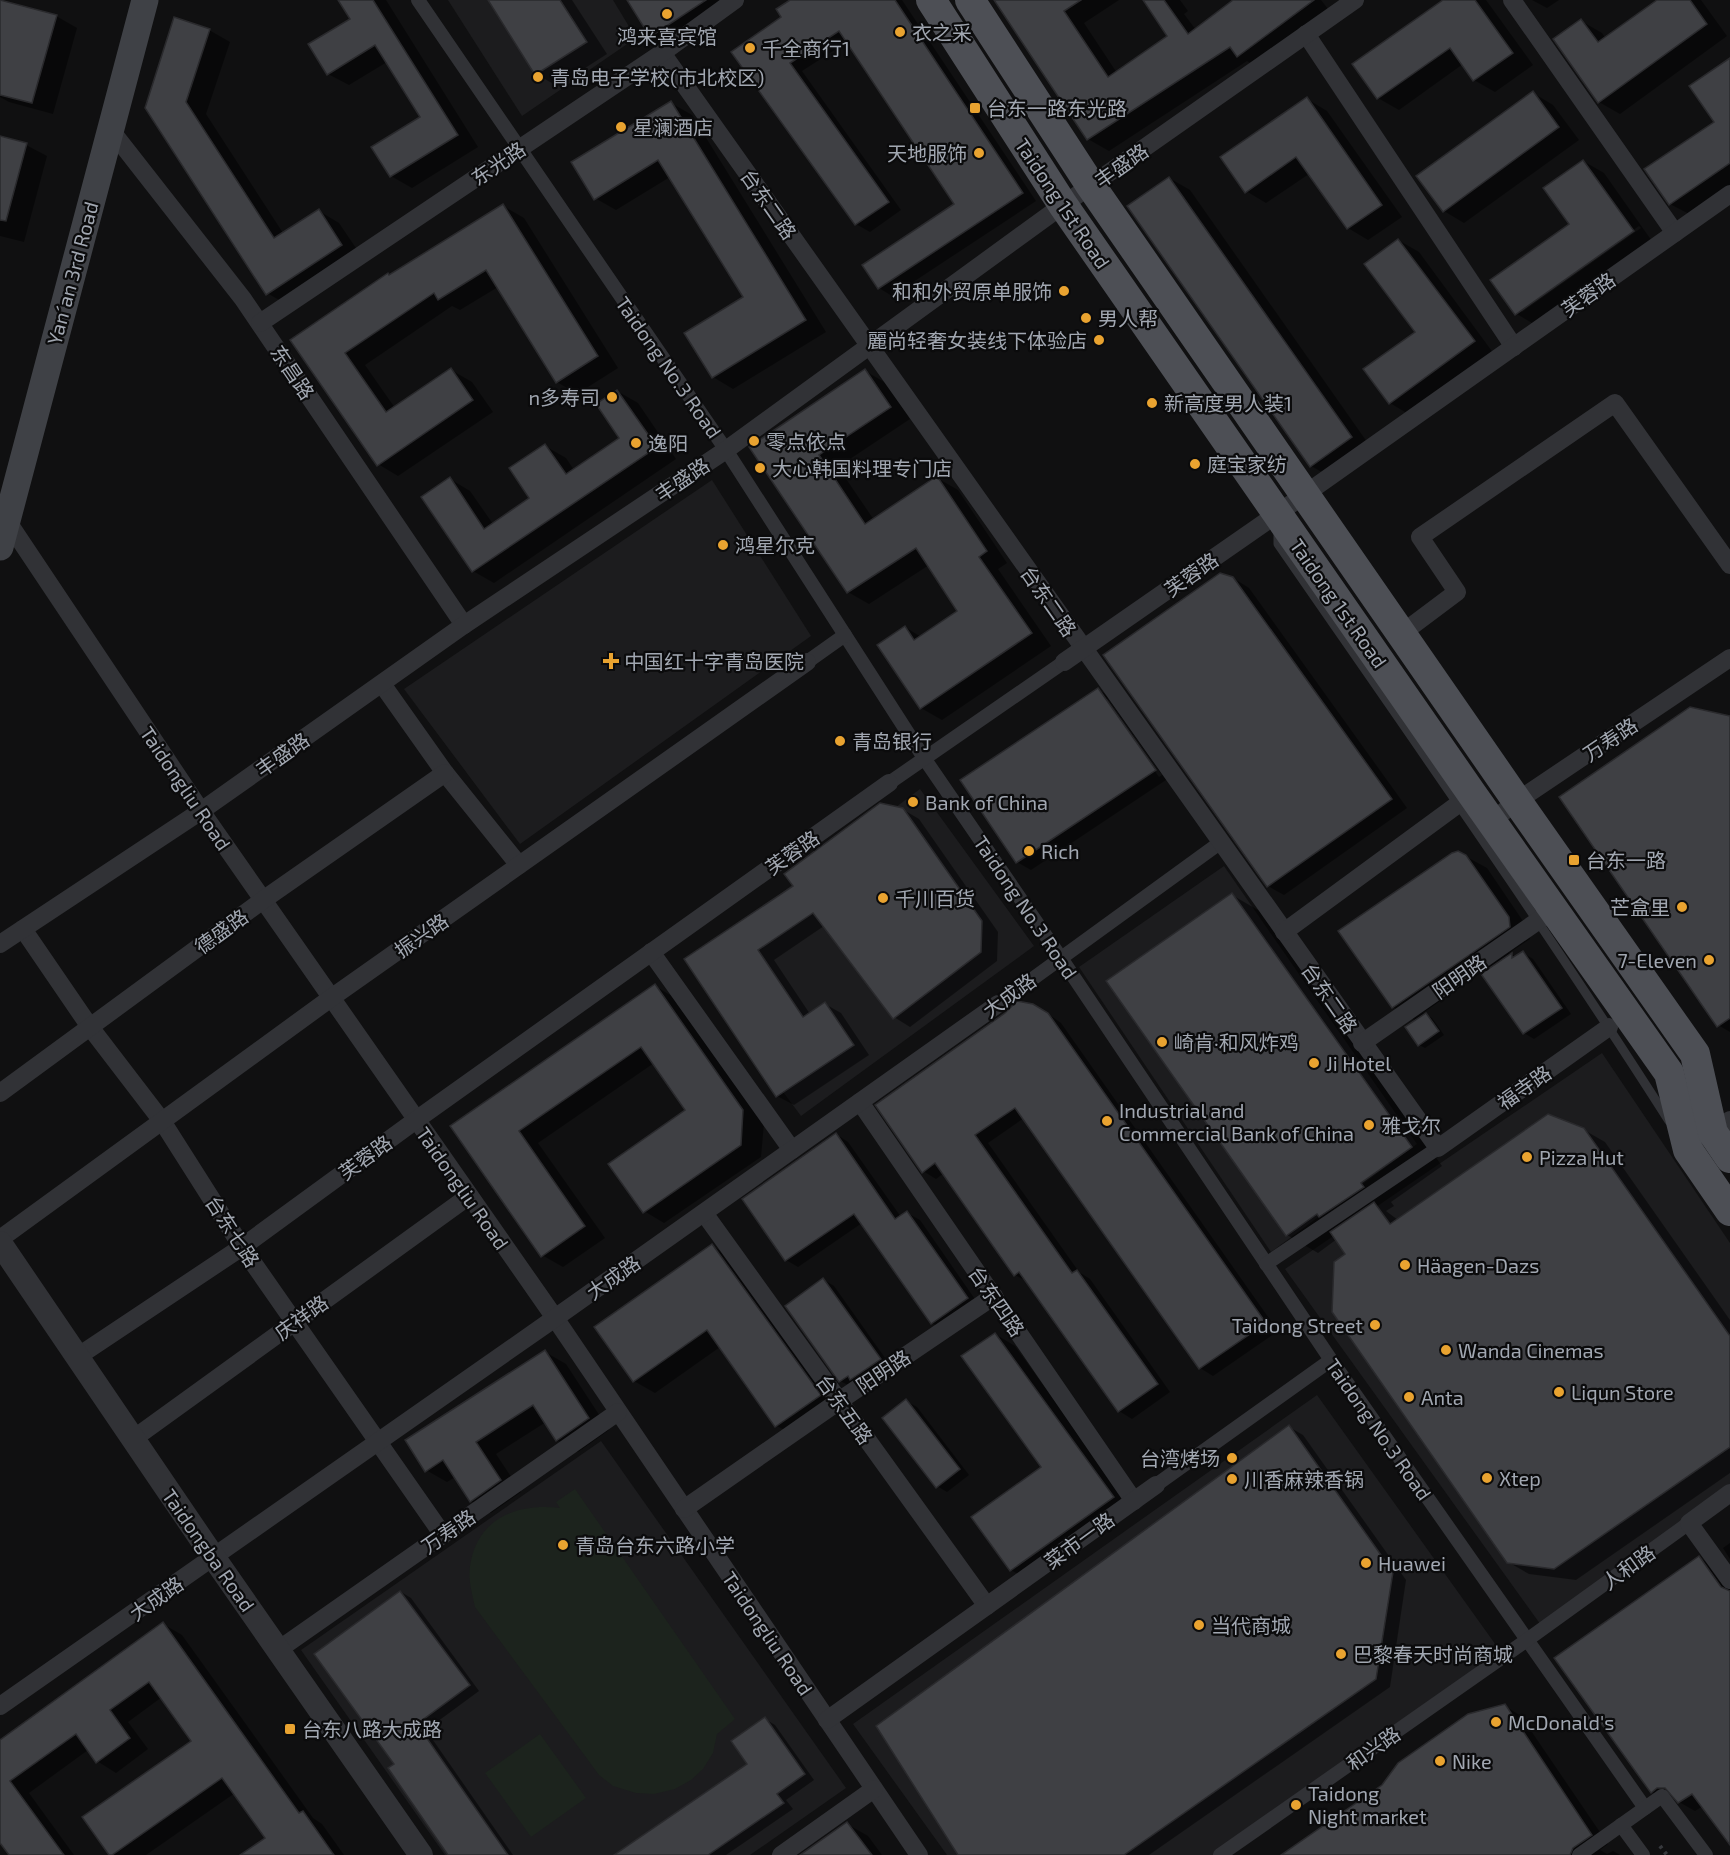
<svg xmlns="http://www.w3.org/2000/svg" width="1730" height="1855" font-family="'Exo 2','Noto Sans SC',sans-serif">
<rect width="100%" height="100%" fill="#101011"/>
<!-- built -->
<g fill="#1c1c1e">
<polygon points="448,0 613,0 636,38 522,116"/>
<polygon points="712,480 811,636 520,844 404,689"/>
<polygon points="920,789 1034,946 801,1116 684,959 776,897"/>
<polygon points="1224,866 1417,1144 1271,1252 1079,967"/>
<polygon points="1602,1053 1730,1243 1730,1491 1543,1628 1285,1269"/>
<polygon points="1317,1395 1503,1655 1218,1855 947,1855 853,1724"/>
<polygon points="601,1441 846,1788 750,1855 445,1855 301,1650"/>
</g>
<!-- green -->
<g fill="#1c231d">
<path d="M 575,1489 L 735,1719 L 717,1734 L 713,1753 L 703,1769 L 691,1780 L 675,1789 L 654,1794 L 636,1793 L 613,1786 L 599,1775 L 475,1607 C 472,1593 468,1580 470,1566 C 477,1518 517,1503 560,1508 L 556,1502 Z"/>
<polygon points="540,1734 586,1798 531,1837 485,1773"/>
</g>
<!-- shadow -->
<g fill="#0007" fill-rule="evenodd">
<polygon points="340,0 386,0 478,147 412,188 391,176 422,118 387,62 349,85 328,74 352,19"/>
<polygon points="489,0 572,0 607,54 557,86 536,74"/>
<polygon points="629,0 731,0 665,44 651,36"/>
<polygon points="793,0 902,0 1036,201 892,296 879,288 956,205 847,42 802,71 901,210 870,232 856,224 733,53 783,18"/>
<polygon points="1001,0 1119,0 1084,23 1117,73 1169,36 1145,0 1180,0 1188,11 1184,14 1196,30 1236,0 1321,0 1332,14 1259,68 1247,61 1109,151 1088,139 999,6"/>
<polygon points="1446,0 1486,0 1533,65 1495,92 1474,80 1463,64 1399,110 1378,98"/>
<polygon points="1532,0 1559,0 1547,8"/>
<polygon points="1659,0 1701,0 1727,36 1620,114 1599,102 1581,21 1602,33 1606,39"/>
<polygon points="0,1 56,16 77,28 53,114 9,102 0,97"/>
<polygon points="209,30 230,42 206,114 283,233 319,211 339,223 362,257 288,305 267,293 146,108"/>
<polygon points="1730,60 1730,189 1691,215 1670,204 1716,122"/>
<polygon points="1533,93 1553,105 1579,140 1464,223 1444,211"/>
<polygon points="1307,99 1327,111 1402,217 1368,240 1348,228 1309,174 1266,203 1246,191"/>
<polygon points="671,103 692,115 826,332 733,389 713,377 745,297 670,177 616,210 595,198"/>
<polygon points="0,137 26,145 47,156 24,242 0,236"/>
<path d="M 1583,161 L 1604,173 L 1654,244 L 1537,326 L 1517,314 L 1571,224 ZM 1639,226 L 1641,228 L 1522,312 L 1522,308 Z"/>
<polygon points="1169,178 1190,190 1372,449 1331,477 1311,466"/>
<polygon points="503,206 524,218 618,368 577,394 557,382 498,287 460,310 452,306 365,365 395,408 451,370 472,382 493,412 398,476 378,464 292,340 390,276"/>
<polygon points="1398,240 1419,252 1494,354 1410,415 1390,403 1417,332"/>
<polygon points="865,371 886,383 910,419 838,467 874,520 937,478 958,490 1007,563 998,569 1051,646 942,720 921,708 905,627 921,637 959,611 929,565 869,604 848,592 752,447"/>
<polygon points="617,391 638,403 676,459 494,583 473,571 450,479 470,491 493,524 531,498 545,446 566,458 574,470 621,438"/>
<polygon points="1233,578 1249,588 1407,808 1284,895 1268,886"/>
<path d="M 1098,690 L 1112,698 L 1169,778 L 1031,870 L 1017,862 ZM 1104,699 L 1108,699 L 1162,775 L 1159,777 Z"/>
<polygon points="1730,717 1730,1032 1718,1025"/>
<polygon points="902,809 919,819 998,932 997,961 910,1027 894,1017 824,926 774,960 810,1014 825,1004 841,1013 869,1055 794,1105 777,1096 686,959 795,887"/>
<polygon points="1465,856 1487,868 1529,930 1530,939 1509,953 1517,957 1523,953 1533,959 1571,1014 1534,1039 1524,1033 1482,972 1423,1013 1432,1018 1444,1035 1425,1048 1419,1045 1416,1021 1393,1007 1340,931"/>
<polygon points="1232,895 1263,913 1442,1166 1391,1202 1394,1206 1386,1211 1398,1220 1584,1130 1605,1142 1730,1320 1730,1473 1576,1580 1529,1574 1508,1562 1347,1254 1337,1239 1318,1253 1287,1235"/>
<polygon points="655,986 675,998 764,1123 761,1157 664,1223 644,1211 687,1111 654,1063 538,1143 605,1238 563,1267 542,1255 452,1126"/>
<polygon points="1047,1013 1061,1023 1278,1331 1213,1376 1200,1368 1024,1118 988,1143 1079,1272 1090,1279 1170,1392 1132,1419 1119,1411 1028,1282 1015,1275 944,1173 936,1179 923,1171"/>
<polygon points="836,1134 848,1142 901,1217 907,1213 920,1220 979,1305 944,1330 932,1323 862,1223 798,1267 786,1260"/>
<polygon points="712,1246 733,1258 841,1407 797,1437 777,1426 720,1347 655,1393 634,1381 596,1328"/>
<polygon points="824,1280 834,1286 890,1365 850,1386 840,1381"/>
<polygon points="995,1334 1015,1346 1133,1509 1032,1582 1011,1570 1043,1467"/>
<polygon points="545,1352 566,1364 609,1430 578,1452 557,1440 546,1422 496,1454 521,1492 491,1513 471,1501 455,1477 447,1482 426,1470"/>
<polygon points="906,1401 917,1407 969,1475 947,1492 937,1486"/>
<polygon points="1289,1427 1303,1435 1406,1580 1390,1687 1149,1855 959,1855"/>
<polygon points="1730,1543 1730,1559 1723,1548"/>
<polygon points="1699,1558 1715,1567 1730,1588 1730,1838 1703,1806 1695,1811 1679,1802 1675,1796 1668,1801 1652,1792"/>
<polygon points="401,1592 411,1598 479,1691 426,1730 513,1855 450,1855 396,1764"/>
<polygon points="163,1624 182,1635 313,1818 322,1824 344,1855 242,1855 267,1838 235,1793 146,1855 111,1855 193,1741 162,1697 128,1722 148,1749 116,1773 97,1761 88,1750 29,1793 74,1855 10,1855 0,1841 0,1742"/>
<polygon points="1505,1706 1521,1716 1608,1844 1600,1850 1607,1854 1613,1851 1620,1855 1283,1855"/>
<polygon points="765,1719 775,1725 814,1780 786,1800 793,1809 726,1855 617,1855 749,1764"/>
<polygon points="847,1824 868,1836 882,1855 807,1855"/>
</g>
<!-- building -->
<g fill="#3f4044" stroke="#2a2a2d" stroke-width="1.5">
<polygon points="0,0 57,15 32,103 0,95"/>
<polygon points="338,0 373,0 458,135 390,177 371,147 420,117 375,45 327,75 308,44 350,19"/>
<polygon points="488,0 560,0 587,42 535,75"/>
<polygon points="627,0 706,0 650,37"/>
<polygon points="790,0 895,0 1023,193 878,289 862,265 954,204 839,31 790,63 889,202 855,225 731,52 781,17 776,9"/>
<polygon points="994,0 1081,0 1064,11 1108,77 1167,36 1143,0 1164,0 1188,34 1233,0 1314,0 1237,57 1230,47 1087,140"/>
<polygon points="1443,0 1475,0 1513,53 1473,81 1450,48 1377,99 1352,64"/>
<polygon points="1657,0 1690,0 1707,24 1598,103 1553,39 1581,19 1598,42"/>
<polygon points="174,17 210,29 186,102 274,238 319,209 342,245 266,295 145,108"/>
<polygon points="1730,58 1730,163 1669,205 1644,169 1714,122 1689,86"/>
<polygon points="1533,91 1559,127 1443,212 1416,176"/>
<polygon points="1307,97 1382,205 1347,229 1296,157 1245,193 1220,157"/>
<polygon points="671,101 806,320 712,378 684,333 743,297 658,160 594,200 571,162"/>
<polygon points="0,136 27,143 6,221 0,220"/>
<polygon points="1583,160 1634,231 1515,315 1490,280 1569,224 1543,188"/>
<polygon points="1169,177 1352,437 1310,467 1127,206"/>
<polygon points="503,204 598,356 556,383 486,270 438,300 434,293 345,353 386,412 451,368 473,400 377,466 290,340 388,273 389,275"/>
<polygon points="1398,239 1475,341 1389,404 1363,369 1415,332 1364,264"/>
<polygon points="865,369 891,407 819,455 865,524 937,476 987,551 979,557 1032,633 920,709 877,645 905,626 914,640 957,611 916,548 847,593 749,447"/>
<polygon points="617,390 657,447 472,572 421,497 450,477 484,529 529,498 509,468 545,444 566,474 619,438 596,404"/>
<polygon points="1220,573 1233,577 1392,799 1267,887 1103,655"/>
<polygon points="1098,688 1156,770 1016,863 960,780"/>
<polygon points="1690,707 1730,716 1730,1018 1717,1027 1559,797"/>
<polygon points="880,803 903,808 982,921 981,952 893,1019 813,913 758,950 803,1017 825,1002 854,1045 776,1097 684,959 793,886 784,874"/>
<polygon points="1458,851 1466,855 1509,917 1510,927 1392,1008 1338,931 1452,853"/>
<polygon points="1232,893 1412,1147 1361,1183 1364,1187 1319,1217 1317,1214 1286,1236 1106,981"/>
<polygon points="1523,951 1562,1008 1523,1034 1481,974 1512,953 1512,958"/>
<polygon points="655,984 743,1110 741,1145 643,1213 608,1164 685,1110 641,1047 519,1131 585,1226 541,1257 450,1126"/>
<polygon points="1017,1001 1033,1004 1048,1013 1266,1323 1199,1369 1015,1108 975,1135 1072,1273 1077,1270 1158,1384 1118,1412 1019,1272 1014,1276 935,1163 922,1173 875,1105 1005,1013"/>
<polygon points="1426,1013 1439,1031 1418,1046 1405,1027"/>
<polygon points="1548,1114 1584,1128 1730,1336 1730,1447 1554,1569 1507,1563 1332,1312 1334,1262 1345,1254 1330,1232 1374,1202 1390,1224"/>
<polygon points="836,1133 895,1219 907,1211 968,1298 931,1324 854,1214 785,1261 742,1199"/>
<polygon points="712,1244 821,1395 775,1427 707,1330 633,1382 594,1327"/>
<polygon points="823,1278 881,1359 850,1380 848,1376 839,1382 785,1306"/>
<polygon points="995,1333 1114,1497 1010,1571 971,1517 1041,1467 961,1356"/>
<polygon points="545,1350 589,1418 556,1441 533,1405 476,1442 501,1480 470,1502 443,1460 425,1472 405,1440"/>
<polygon points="906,1399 960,1469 936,1488 882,1418"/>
<polygon points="1289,1425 1393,1572 1376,1679 1124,1855 958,1855 876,1726"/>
<polygon points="1699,1556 1721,1587 1730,1591 1730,1845 1692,1794 1678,1803 1665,1788 1657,1788 1651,1793 1554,1658"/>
<polygon points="400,1591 470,1685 417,1724 508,1855 448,1855 388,1768 394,1764 314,1654"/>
<polygon points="163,1622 299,1813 303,1811 334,1855 240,1855 265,1838 222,1778 112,1855 109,1855 82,1817 191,1741 149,1682 110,1710 130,1738 96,1763 76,1734 10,1781 64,1855 9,1855 0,1843 0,1740"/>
<polygon points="1505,1704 1592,1835 1573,1848 1570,1855 1281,1855 1382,1785 1398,1763 1468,1714"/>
<polygon points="765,1717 805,1774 777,1794 784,1803 708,1855 614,1855 747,1764 731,1741"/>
<polygon points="847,1822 872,1855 800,1855"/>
</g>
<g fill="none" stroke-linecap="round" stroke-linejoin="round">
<!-- path -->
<polyline stroke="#37393d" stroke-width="4" stroke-dasharray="3 4.5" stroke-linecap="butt" points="1660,1846 1667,1855"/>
<!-- service -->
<path stroke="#313236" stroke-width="9" d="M 1278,532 L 1278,544 C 1410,735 1544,925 1669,1121"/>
<!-- pedestrian -->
<g stroke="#313236" stroke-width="14">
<polyline points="418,0 726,450 924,758 1061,958 1331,1360 1645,1808"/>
<polyline points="807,662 845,635"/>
<polyline points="889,783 1064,662"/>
<polyline points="998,1004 1221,842"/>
<polyline points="1266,1264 1438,1148"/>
<polyline points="1156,1485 1331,1360"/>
<polyline points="1621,1825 1643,1855"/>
<polyline points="1220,1855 1527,1640 1689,1523"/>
<polyline points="1579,1855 1662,1796 1706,1855"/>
</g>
<!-- minor -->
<g stroke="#313236" stroke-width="18">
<polyline points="1512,0 1675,233"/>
<polyline points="1306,34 1514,347"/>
<polyline points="662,53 1438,1148 1609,1027"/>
<polyline points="110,129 243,299 464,625"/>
<polyline points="260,323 662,53 735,0"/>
<polyline points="4,516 201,811 555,1318 919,1855"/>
<polyline points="1401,634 1457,592 1420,537 1615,403 1730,565"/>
<polyline points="1064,662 1277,514 1730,194"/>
<polyline points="382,684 445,773 519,865"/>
<polyline points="1492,821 1517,801 1730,658"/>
<polyline points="23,929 90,1027 162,1121 242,1247 443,1535"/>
<polyline points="1284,932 1472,794"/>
<polyline points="0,944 201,811 464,625 726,450 1063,205 1355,0"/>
<polyline points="651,952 792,1150"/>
<polyline points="1362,1043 1555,909"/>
<polyline points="0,1093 263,900 445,773"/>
<polyline points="860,1102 1134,1501"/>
<polyline points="1707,1137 1730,1120"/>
<polyline points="704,1213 987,1606"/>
<polyline points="0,1239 331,998 807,662"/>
<polyline points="77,1357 242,1247 416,1120 889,783"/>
<polyline points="133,1439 469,1196"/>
<polyline points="1730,1493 1689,1523 1730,1580"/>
<polyline points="684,1509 839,1401 994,1296"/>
<polyline points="278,1650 618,1412"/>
<polyline points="0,1706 555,1318 998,1004"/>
<polyline points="827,1720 1156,1485"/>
<polyline points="781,1855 874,1789"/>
</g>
<!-- tertiary -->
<polyline stroke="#313236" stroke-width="24" points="0,1243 214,1558 421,1855"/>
<!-- secondary -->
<polyline stroke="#3f4146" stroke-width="27" points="0,547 145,0"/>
<!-- primary -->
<g stroke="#4d4f55" stroke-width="30">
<polyline points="931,0 1063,205 1472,794 1669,1073 1688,1150 1730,1211"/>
<polyline points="970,0 1091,186 1517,801 1695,1054 1713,1133 1730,1158"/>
</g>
</g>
<!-- markers -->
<g fill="#e9a330" stroke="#0b0b0c" stroke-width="2">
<circle cx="667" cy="14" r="6"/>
<circle cx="900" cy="32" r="6"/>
<circle cx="750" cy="48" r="6"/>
<circle cx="538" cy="77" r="6"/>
<rect x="969" y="102" width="12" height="12" rx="3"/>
<circle cx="621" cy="127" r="6"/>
<circle cx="979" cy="153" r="6"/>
<circle cx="1064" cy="291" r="6"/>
<circle cx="1086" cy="318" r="6"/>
<circle cx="1099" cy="340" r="6"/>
<circle cx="612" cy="397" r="6"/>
<circle cx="1152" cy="403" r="6"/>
<circle cx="754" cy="441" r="6"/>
<circle cx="636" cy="443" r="6"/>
<circle cx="1195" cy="464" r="6"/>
<circle cx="760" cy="468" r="6"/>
<circle cx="723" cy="545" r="6"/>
<path d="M608 652h6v6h6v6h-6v6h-6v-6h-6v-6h6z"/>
<circle cx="840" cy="741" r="6"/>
<circle cx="913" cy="802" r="6"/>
<circle cx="1029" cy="851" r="6"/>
<rect x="1568" y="854" width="12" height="12" rx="3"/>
<circle cx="883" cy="898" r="6"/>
<circle cx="1682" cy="907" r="6"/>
<circle cx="1709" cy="960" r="6"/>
<circle cx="1162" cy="1042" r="6"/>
<circle cx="1314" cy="1063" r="6"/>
<circle cx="1107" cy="1121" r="6"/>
<circle cx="1369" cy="1125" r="6"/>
<circle cx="1527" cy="1157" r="6"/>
<circle cx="1405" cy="1265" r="6"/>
<circle cx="1375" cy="1325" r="6"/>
<circle cx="1446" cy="1350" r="6"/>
<circle cx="1559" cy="1392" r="6"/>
<circle cx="1409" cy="1397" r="6"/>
<circle cx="1232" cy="1458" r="6"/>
<circle cx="1487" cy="1478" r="6"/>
<circle cx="1232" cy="1479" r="6"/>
<circle cx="563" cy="1545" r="6"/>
<circle cx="1366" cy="1563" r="6"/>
<circle cx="1199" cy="1625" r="6"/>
<circle cx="1341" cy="1654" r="6"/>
<circle cx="1496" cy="1722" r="6"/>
<rect x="284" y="1723" width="12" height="12" rx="3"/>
<circle cx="1440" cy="1761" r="6"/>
<circle cx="1296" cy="1805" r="6"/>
</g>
<g text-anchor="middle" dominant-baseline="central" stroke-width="4.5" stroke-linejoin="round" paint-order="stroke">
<!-- poi labels -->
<g font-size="20" fill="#a1a7b1" stroke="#0b0b0c" text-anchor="start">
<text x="912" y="32">衣之采</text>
<text x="667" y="36" text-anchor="middle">鸿来喜宾馆</text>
<text x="762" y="48">千全商行1</text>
<text x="550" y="77">青岛电子学校(市北校区)</text>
<text x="987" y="108">台东一路东光路</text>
<text x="633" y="127">星澜酒店</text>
<text x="967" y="153" text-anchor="end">天地服饰</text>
<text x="1052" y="291" text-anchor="end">和和外贸原单服饰</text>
<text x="1098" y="318">男人帮</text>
<text x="1087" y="340" text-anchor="end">麗尚轻奢女装线下体验店</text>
<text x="600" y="397" text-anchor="end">n多寿司</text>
<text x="1164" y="403">新高度男人装1</text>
<text x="766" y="441">零点依点</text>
<text x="648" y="443">逸阳</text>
<text x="1207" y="464">庭宝家纺</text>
<text x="772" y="468">大心韩国料理专门店</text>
<text x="735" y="545">鸿星尔克</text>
<text x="624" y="661">中国红十字青岛医院</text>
<text x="852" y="741">青岛银行</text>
<text x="925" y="802">Bank of China</text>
<text x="1041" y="851">Rich</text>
<text x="1586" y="860">台东一路</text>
<text x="895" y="898">千川百货</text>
<text x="1670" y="907" text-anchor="end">芒盒里</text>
<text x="1697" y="960" text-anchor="end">7-Eleven</text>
<text x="1174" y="1042">崎肯·和风炸鸡</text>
<text x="1326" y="1063">Ji Hotel</text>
<text x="1119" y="1110">Industrial and<tspan x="1119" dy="23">Commercial Bank of China</tspan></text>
<text x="1381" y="1125">雅戈尔</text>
<text x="1539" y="1157">Pizza Hut</text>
<text x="1417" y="1265">Häagen-Dazs</text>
<text x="1363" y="1325" text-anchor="end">Taidong Street</text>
<text x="1458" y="1350">Wanda Cinemas</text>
<text x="1571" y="1392">Liqun Store</text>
<text x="1421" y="1397">Anta</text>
<text x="1220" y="1458" text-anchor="end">台湾烤场</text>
<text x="1499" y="1478">Xtep</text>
<text x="1244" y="1479">川香麻辣香锅</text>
<text x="575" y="1545">青岛台东六路小学</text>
<text x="1378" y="1563">Huawei</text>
<text x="1211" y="1625">当代商城</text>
<text x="1353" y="1654">巴黎春天时尚商城</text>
<text x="1508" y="1722">McDonald's</text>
<text x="302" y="1729">台东八路大成路</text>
<text x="1452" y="1761">Nike</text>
<text x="1308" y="1793">Taidong<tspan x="1308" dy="23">Night market</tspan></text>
</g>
<!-- street labels -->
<g font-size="20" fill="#a1a7b1" stroke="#0b0b0c">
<text transform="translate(498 163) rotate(-34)">东光路</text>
<text transform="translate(1121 165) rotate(-35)">丰盛路</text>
<text transform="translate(1063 203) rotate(56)">Taidong 1st Road</text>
<text transform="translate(769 204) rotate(55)">台东二路</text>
<text transform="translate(72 273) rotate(-75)">Yan´an 3rd Road</text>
<text transform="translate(1588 294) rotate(-35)">芙蓉路</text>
<text transform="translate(669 367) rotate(55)">Taidong No.3 Road</text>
<text transform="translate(293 372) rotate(56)">东昌路</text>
<text transform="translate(682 479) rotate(-34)">丰盛路</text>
<text transform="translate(1191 574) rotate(-35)">芙蓉路</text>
<text transform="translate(1049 601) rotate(55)">台东二路</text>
<text transform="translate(1339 603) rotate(55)">Taidong 1st Road</text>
<text transform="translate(1610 739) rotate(-34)">万寿路</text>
<text transform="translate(282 754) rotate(-35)">丰盛路</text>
<text transform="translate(186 788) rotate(56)">Taidongliu Road</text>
<text transform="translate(792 852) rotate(-35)">芙蓉路</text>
<text transform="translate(1026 907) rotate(56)">Taidong No.3 Road</text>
<text transform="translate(221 931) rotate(-36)">德盛路</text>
<text transform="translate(421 935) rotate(-35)">振兴路</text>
<text transform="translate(1459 976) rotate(-35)">阳明路</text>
<text transform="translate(1009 995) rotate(-36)">大成路</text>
<text transform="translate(1330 998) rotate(55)">台东二路</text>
<text transform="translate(1524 1087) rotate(-35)">福寺路</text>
<text transform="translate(365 1157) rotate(-36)">芙蓉路</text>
<text transform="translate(463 1188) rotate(55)">Taidongliu Road</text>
<text transform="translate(233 1231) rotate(57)">台东七路</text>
<text transform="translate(613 1277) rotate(-35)">大成路</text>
<text transform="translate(997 1301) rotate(55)">台东四路</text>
<text transform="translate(301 1317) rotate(-36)">庆祥路</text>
<text transform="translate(883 1371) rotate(-34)">阳明路</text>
<text transform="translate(845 1409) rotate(54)">台东五路</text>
<text transform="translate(1379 1429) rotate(55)">Taidong No.3 Road</text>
<text transform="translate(448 1531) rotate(-35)">万寿路</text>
<text transform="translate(1079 1540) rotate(-36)">菜市一路</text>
<text transform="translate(209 1550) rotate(55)">Taidongba Road</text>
<text transform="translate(1628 1567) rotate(-36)">人和路</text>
<text transform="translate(156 1598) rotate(-35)">大成路</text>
<text transform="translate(768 1633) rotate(56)">Taidongliu Road</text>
<text transform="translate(1373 1748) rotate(-35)">和兴路</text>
</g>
</g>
</svg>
